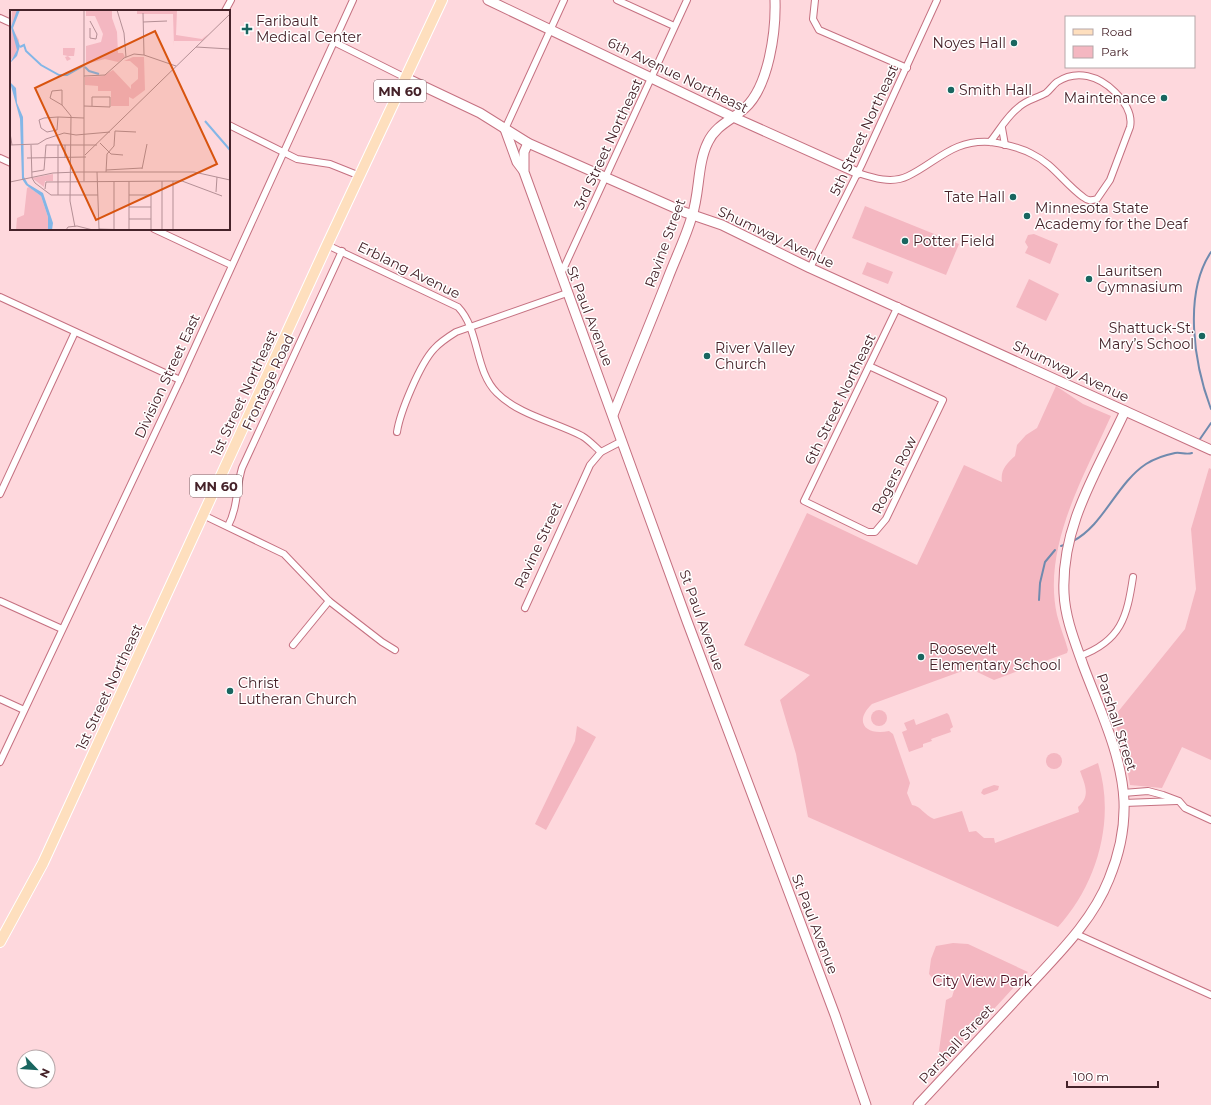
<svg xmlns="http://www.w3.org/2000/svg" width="1211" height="1105" font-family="Montserrat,sans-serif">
<rect width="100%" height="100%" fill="#fed8dd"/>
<!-- green -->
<g fill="#f4b7c1">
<polygon points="865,206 959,244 946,275 852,238"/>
<polygon points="1034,234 1058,244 1050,264 1025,253 1028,247 1025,242 1028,235"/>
<polygon points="867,262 893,272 888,284 862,274"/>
<polygon points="1029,279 1059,294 1046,321 1016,307"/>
<path d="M 1056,386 L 1083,404 L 1111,416 C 1084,476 1042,547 1057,615 C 1060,627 1065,639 1068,650 L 1067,653 L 994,680 L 975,671 L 965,670 L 872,704 C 853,722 866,736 889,731 L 893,734 L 910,783 L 907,793 L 912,805 C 921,806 924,815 934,819 L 962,811 L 969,832 L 976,831 L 984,838 L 994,838 L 995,843 L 1079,812 L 1078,807 C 1091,796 1085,785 1080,771 L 1098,763 C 1116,819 1097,885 1058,927 L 808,817 L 796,754 L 780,700 L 810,675 L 744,645 L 807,513 L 917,565 L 964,465 L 1002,482 C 1000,470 1007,463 1015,456 L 1017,445 L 1026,435 L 1037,428 Z"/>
<polygon points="1209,468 1211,469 1211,760 1182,747 1162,788 1130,785 1123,746 1113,718 1185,629 1196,589 1191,529"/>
<circle cx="879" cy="718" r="8"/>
<polygon points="947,713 949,715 953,727 950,729 951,732 931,739 932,741 923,744 923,747 909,752 902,732 907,730 904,723 914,719 916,725"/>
<polygon points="577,726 596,737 546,830 535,824 575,741"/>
<circle cx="1054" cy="761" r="8"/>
<polygon points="994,785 999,786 998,790 984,795 981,793 983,789"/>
<path d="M 953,943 L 968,944 L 1028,972 L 936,1072 L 946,1000 L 952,997 L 955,987 C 944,985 936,983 929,974 L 931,959 L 936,946 Z"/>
</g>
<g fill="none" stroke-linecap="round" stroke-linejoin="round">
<!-- stream -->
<g stroke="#708aae" stroke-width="2">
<path d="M 1211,252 C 1183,294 1194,364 1211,409"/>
<polyline points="1200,439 1211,423"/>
<path d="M 1073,541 C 1103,526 1117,483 1146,464 C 1154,459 1165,455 1175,453 C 1181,452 1186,455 1192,453"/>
<polyline points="1061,546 1064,545"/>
<polyline points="1039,600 1040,583 1045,562 1055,550"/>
</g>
<defs>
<g id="street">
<polyline points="617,0 674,26"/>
<polyline points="815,0 813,19 819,30 907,68"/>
<polyline points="225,11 231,0"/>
<polyline points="0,18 11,23"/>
<polyline points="334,42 406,78"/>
<polyline points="229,125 297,159 330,164 360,176"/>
<polyline points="1002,128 1005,145"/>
<polyline points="505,129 564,0"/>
<polyline points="0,158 11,163"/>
<path d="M 858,173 C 873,178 892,184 908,176 C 937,162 953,139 991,142 C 1004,144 1021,148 1032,154 C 1053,164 1064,183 1083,197 C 1088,201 1091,201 1097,199 L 1110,180 L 1130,127 C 1133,113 1124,101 1115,92 C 1099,76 1077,69 1057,82 C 1053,85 1050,90 1046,93 C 1037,98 1026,100 1019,107 C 1007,116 999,131 990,142"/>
<polyline points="154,229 231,265"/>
<path d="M 327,245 L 458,307 C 480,330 474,370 497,393 C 519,415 555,422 582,436 C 589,440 595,447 601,452"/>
<polyline points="810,268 861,166 937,0"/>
<polyline points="561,274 687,0"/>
<polyline points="0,297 180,380"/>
<polyline points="869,366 943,400 886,519 875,532 868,532 804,501 898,306"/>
<path d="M 397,432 C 400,412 420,364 434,349 C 440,342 448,337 456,332 L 567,293"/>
<polyline points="0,494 75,332"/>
<polyline points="203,515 284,554 329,601 382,642 395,650"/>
<path d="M 228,526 C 238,507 236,488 242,468 L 342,251"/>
<polyline points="0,601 62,629"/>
<polyline points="525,608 590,465 601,452 622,441"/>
<polyline points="293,645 329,601"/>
<path d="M 1080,656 C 1121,641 1127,617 1133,577"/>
<polyline points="0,699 24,710"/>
<polyline points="0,762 180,380 353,0"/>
<polyline points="1123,793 1148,791 1163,795 1179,801 1185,808 1211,820"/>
<polyline points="1124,803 1177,801"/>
<polyline points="1076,934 1211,995"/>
</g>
<g id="secondary">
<polyline points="488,0 733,117 858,173"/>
<polyline points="406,78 480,113 528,143 684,212 722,225 810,268 1211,450"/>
<polyline points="505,129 517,162 523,170"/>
<polyline points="528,143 524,152 524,172 687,621 835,1015 866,1105"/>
<path d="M 613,415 C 631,369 650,324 668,278 C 676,257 686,237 692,216 C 700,192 697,164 708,142 C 716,125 732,120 745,108 C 769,86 776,31 775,0"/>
<path d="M 918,1105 C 954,1066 990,1028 1026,989 C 1057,955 1092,922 1109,879 C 1119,855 1125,827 1124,801 C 1122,755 1099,708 1083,665 C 1075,642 1065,618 1064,593 C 1061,525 1098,470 1125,411"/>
</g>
<polyline id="primary" points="0,942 43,863 327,245 442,0"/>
</defs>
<!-- street casing -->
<use href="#street" stroke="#c57181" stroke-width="8"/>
<!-- secondary casing -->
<use href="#secondary" stroke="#c57181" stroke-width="11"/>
<!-- primary casing -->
<use href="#primary" stroke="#fff" stroke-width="12"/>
<!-- street -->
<use href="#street" stroke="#fff" stroke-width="6"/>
<!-- secondary -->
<use href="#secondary" stroke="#fff" stroke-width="9"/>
<!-- primary -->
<use href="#primary" stroke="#fedfbe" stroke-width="10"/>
</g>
<!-- markers -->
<g fill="#196660" stroke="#fff" stroke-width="1.5">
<path d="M245 23h4v4h4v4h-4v4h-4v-4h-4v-4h4z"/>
<circle cx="1014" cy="43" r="4"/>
<circle cx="951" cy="90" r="4"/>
<circle cx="1164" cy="98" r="4"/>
<circle cx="1013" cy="197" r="4"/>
<circle cx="1027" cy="216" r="4"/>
<circle cx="905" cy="241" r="4"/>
<circle cx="1089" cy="279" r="4"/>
<circle cx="1202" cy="336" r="4"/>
<circle cx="707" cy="356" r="4"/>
<circle cx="921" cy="657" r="4"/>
<circle cx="230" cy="691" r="4"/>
</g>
<g text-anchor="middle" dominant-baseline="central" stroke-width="3" stroke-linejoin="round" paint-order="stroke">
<!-- shield labels -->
<g fill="#fff" stroke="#7d6469" stroke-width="1">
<rect x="374" y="80" width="52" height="22" rx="3"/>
<rect x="190" y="475" width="52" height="22" rx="3"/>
</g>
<g font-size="13" font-weight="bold" fill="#452229">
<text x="400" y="91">MN 60</text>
<text x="216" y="486">MN 60</text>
</g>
<!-- poi labels -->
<g font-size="14" fill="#452229" stroke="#fff" text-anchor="start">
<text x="256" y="21">Faribault<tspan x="256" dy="16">Medical Center</tspan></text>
<text x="1006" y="43" text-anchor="end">Noyes Hall</text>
<text x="959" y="90">Smith Hall</text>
<text x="1156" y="98" text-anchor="end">Maintenance</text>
<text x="1005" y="197" text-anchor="end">Tate Hall</text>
<text x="1035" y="208">Minnesota State<tspan x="1035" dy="16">Academy for the Deaf</tspan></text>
<text x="913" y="241">Potter Field</text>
<text x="1097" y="271">Lauritsen<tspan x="1097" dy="16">Gymnasium</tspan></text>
<text x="1194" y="328" text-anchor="end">Shattuck-St.<tspan x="1194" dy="16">Mary’s School</tspan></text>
<text x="715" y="348">River Valley<tspan x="715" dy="16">Church</tspan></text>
<text x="929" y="649">Roosevelt<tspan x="929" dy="16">Elementary School</tspan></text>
<text x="238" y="683">Christ<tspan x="238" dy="16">Lutheran Church</tspan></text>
</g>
<!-- street labels -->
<g font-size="14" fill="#452229" stroke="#fff">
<text transform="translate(678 75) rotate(26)">6th Avenue Northeast</text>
<text transform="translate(864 130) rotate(-65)">5th Street Northeast</text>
<text transform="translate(608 144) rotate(-65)">3rd Street Northeast</text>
<text transform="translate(776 237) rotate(25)">Shumway Avenue</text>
<text transform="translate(665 243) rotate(-70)">Ravine Street</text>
<text transform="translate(409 270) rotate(26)">Erblang Avenue</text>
<text transform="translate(590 316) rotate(69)">St Paul Avenue</text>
<text transform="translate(1071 371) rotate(25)">Shumway Avenue</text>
<text transform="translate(167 376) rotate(-65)">Division Street East</text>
<text transform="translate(268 382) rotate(-65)">Frontage Road</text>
<text transform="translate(244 393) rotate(-65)">1st Street Northeast</text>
<text transform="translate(840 399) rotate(-64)">6th Street Northeast</text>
<text transform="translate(894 475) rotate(-64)">Rogers Row</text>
<text transform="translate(538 545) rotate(-65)">Ravine Street</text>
<text transform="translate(702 620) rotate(70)">St Paul Avenue</text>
<text transform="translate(109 687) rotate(-65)">1st Street Northeast</text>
<text transform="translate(1117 722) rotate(72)">Parshall Street</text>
<text transform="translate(815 924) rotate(69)">St Paul Avenue</text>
<text transform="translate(956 1044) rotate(-47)">Parshall Street</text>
</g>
<!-- park labels -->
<g font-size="14" fill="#4d0d20" stroke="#fff">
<text x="982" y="981">City View Park</text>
</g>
</g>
<!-- overview -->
<g transform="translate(10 10)">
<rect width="220" height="220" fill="#fed8dd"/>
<path d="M 2,0 L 9,0 L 2,18 L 9,30 L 8,41 L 0,51 ZM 76,0 L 102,0 L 102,8 L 107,22 L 108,43 L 113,43 L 115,47 L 108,52 L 95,49 L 76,54 L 76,36 L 91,32 L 93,24 L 85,6 L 76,6 ZM 127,0 L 167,0 L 166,25 L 192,29 L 198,24 L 192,31 L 164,31 L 164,36 L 163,4 L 127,4 ZM 53,38 L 65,38 L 64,46 L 58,46 L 61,49 L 57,51 L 55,47 L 58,46 L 53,45 ZM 123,47 L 134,47 L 135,80 L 123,89 L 119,87 L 119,96 L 101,96 L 101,81 L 88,81 L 88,76 L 75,75 L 75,67 L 93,66 L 103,60 L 121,79 L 121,75 L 128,69 L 128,58 L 120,51 L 114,51 ZM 43,164 L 43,171 L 35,171 L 34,177 L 22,168 ZM 19,177 L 31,186 L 38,207 L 38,220 L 6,220 L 7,208 L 14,205 L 17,178 Z" fill="#f4b7c1"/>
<path d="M 7,0 L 10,0 L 3,18 L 10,36 L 7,46 L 0,53 L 7,40 L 1,17 ZM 0,72 L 6,78 L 7,93 L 13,107 L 14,167 L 18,174 L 33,183 L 43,213 L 42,220 L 38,220 L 38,207 L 31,186 L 16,175 L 12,169 L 10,109 Z" fill="#83b6e7"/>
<path fill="none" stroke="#83b6e7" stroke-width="2" d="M 10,37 L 14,35 L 16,41 L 31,55 L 49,65 L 57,65 L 73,56M 75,57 L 79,61 L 89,64M 195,111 L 220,140"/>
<path fill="none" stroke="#b48f95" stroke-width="1" d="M 74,0 L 74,171M 107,0 L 114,23 L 116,47M 133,3 L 134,45M 133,12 L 157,11M 80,18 L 80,28 L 86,29 L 87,24 L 80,11M 186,37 L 220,39M 74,66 L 95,65 L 114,48 L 124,44 L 134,45 L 166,56M 52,95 L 40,88 L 42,81 L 52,80 L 52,95 L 61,106 L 60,191 L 65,217M 74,96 L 100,97 L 100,87 L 82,87 L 82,96M 48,107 L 47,120 L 37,122 L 31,118 L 29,110 L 34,108 L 48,107 L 74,108M 105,121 L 126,122M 0,123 L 2,135M 90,133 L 101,144 L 113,145M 0,135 L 28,134 L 36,129 L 54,123 L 66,125 L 100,122M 21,135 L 22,168 L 25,173 L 41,185 L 88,185M 48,135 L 48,185M 55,135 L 55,148M 75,145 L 220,4M 17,148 L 76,147M 132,159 L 137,134M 96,160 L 132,158M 22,162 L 34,160 L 36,135 L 87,135M 87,162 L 89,219 L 121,220M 96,162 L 97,144 L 104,136 L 105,121M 104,171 L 104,219M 119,171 L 119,219M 152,171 L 152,220M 163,171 L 163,220M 0,172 L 43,163 L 68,162 L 184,162 L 220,170M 35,179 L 36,172 L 172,171 L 212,186M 206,182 L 207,167M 119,185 L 141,185 L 141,220M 119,197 L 141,197M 119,209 L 141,209M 56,220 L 58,217 L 67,216 L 83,220"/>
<path fill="#d8540f" fill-opacity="0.15" stroke="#d8540f" stroke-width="2" d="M 145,21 L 207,154 L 86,210 L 25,78 Z"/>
<rect width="220" height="220" fill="none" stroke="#452229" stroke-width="2"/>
</g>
<!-- legend -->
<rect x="1065" y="16" width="130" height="52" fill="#ffffff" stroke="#b5a7a9"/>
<rect x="1073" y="29" width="20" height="6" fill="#fedfbe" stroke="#b5a7a9"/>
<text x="1101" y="36" font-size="12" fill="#452229">Road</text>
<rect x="1073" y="46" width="20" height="12" fill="#f4b7c1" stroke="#b5a7a9"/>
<text x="1101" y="56" font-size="12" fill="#452229">Park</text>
<!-- north arrow -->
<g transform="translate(36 1069) rotate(115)"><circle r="19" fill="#ffffff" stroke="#b5a7a9"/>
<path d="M0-3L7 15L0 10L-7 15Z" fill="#196660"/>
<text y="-6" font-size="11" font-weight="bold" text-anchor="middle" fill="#452229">N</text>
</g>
<!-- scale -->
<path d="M1067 1081v6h91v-6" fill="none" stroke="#452229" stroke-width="2"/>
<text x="1073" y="1081" font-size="12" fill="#452229" stroke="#ffffff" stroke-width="3" paint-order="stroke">100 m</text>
</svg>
